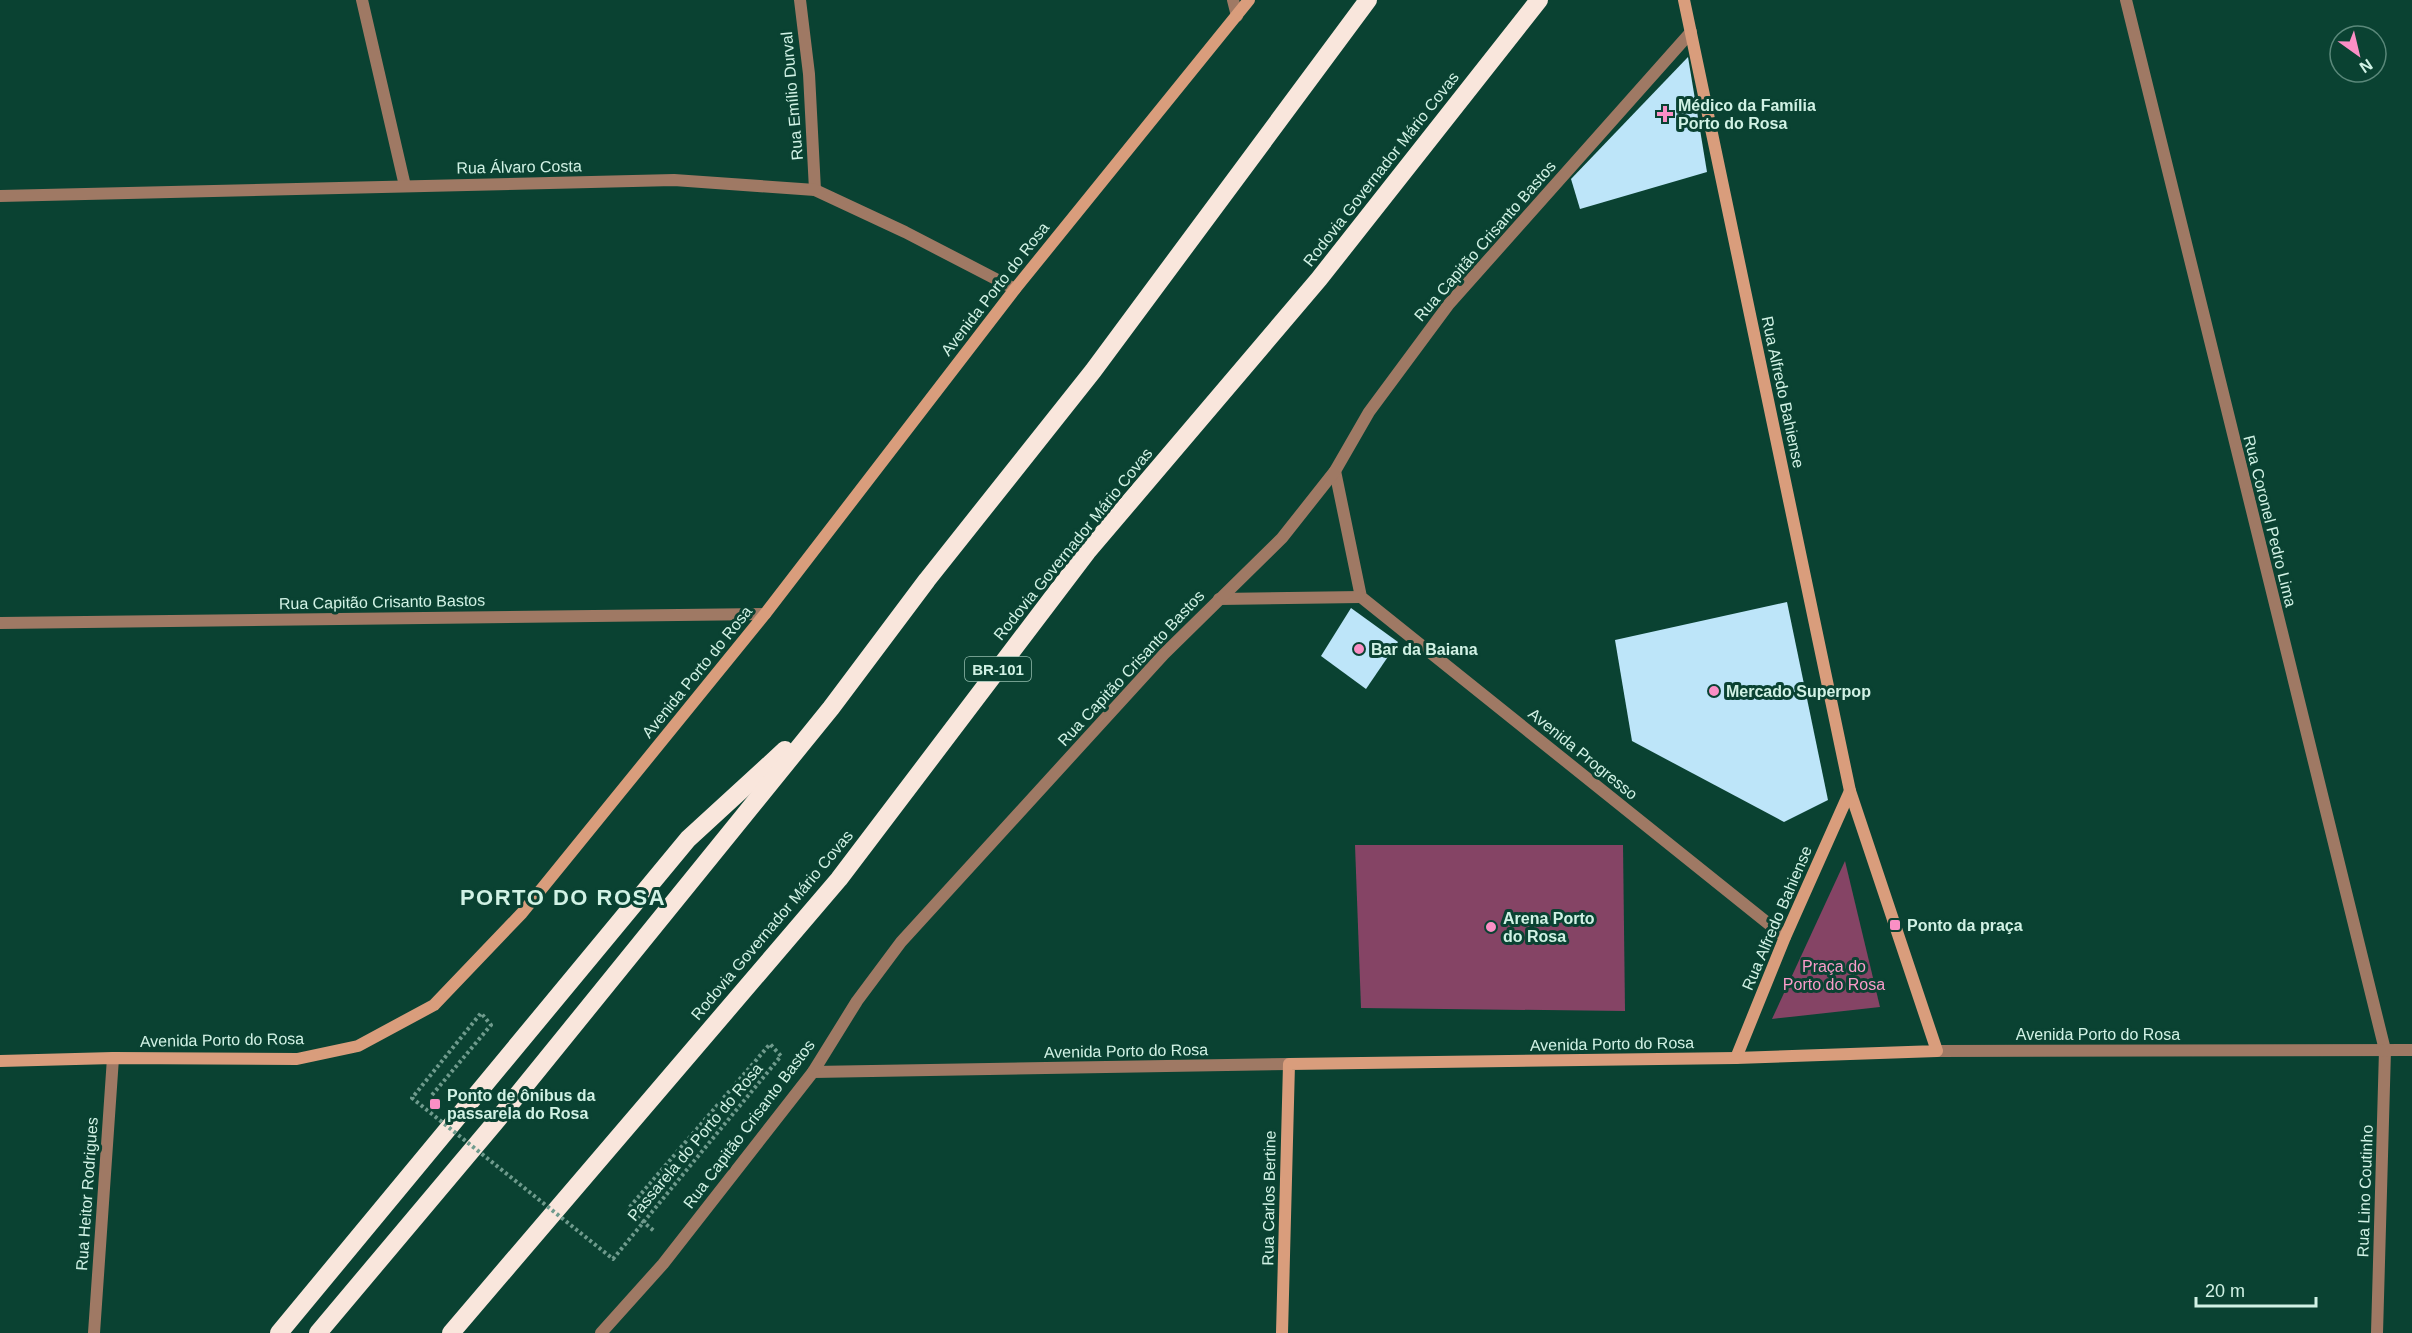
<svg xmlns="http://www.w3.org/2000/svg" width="2412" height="1333" font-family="Helvetica,sans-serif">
<rect width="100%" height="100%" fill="#0a4232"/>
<!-- green -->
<g fill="#854465">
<polygon points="1355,845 1623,845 1625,1011 1361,1008"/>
<polygon points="1845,861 1880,1007 1772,1019"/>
</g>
<!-- building -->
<g fill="#bde5f9">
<polygon points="1688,57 1707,172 1580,209 1571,179"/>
<polygon points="1787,602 1828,800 1784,822 1632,741 1615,640"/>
<polygon points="1351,608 1398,642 1366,689 1321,656"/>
</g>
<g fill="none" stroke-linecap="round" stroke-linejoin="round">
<!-- path -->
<polyline stroke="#6f9b8d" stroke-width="4" stroke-dasharray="3 3" stroke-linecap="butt" points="628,1209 654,1231"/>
<!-- street -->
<g stroke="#9f7964" stroke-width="12">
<polyline points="362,0 405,186"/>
<polyline points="800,0 809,74 815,190"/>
<polyline points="1233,0 1237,16"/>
<polyline points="2126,0 2385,1050 2377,1333"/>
<polyline points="0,196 674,180 815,190 905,232 1015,289"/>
<polyline points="1335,471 1361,597 1785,937"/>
<polyline points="1219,599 1361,597"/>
<polyline points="0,623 765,614"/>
<polyline points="1937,1051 2412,1050"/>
<polyline points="813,1072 1289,1064"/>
<polyline points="94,1333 113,1058"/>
<polyline points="601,1333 663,1264 813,1072 857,1001 901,942 1164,654 1282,538 1335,471 1369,412 1449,304 1691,32"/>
</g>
<!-- secondary -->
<g stroke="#d99d7c" stroke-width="12">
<polyline points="1736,1058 1785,937 1850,791"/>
<polyline points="0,1061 113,1058 297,1059 358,1046 434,1005 522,913 765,614 1015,289 1249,0"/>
<polyline points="1282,1333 1289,1064 1736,1058 1937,1051 1850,791 1684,0"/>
</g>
<!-- highway -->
<g stroke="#f9e6dc" stroke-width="18">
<polyline points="279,1333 688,839 785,750"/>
<polyline points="318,1333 498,1119 831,708 927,580 1093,371 1368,0"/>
<polyline points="451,1333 839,879 1087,552 1319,279 1539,0"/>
</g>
<!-- path-bridge -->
<polyline stroke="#6f9b8d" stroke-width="4" stroke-dasharray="3 3" stroke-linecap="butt" points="432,1095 491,1025 481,1013 412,1098 613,1259 781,1056 770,1044 628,1209"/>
</g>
<!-- markers -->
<g fill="#fb8fc5" stroke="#0a4232" stroke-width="2">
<path d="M1662 105h6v6h6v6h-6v6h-6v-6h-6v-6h6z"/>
<circle cx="1359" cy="649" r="6"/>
<circle cx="1714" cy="691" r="6"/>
<rect x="1889" y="919" width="12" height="12" rx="3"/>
<circle cx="1491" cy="927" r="6"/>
<rect x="429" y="1098" width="12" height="12" rx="3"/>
</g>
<g text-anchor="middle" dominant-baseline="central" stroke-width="6" stroke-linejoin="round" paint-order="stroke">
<!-- shield labels -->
<rect fill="#0a4232" stroke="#95bdaf" stroke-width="1.5" x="965" y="657" width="66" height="24" rx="4.5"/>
<g font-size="15" font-weight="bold" fill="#d1f2e5">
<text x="998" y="669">BR-101</text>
</g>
<!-- street labels -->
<g font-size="16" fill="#d1f2e5" stroke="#0a4232">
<text transform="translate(792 96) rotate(-95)">Rua Emílio Durval</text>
<text transform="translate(519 167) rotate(-1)">Rua Álvaro Costa</text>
<text transform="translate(1381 169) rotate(-52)">Rodovia Governador Mário Covas</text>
<text transform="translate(1485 241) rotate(-49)">Rua Capitão Crisanto Bastos</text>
<text transform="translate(995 289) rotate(-52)">Avenida Porto do Rosa</text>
<text transform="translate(1783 392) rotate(78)">Rua Alfredo Bahiense</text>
<text transform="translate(2270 521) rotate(76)">Rua Coronel Pedro Lima</text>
<text transform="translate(1073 544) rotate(-51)">Rodovia Governador Mário Covas</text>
<text transform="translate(382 602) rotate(-1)">Rua Capitão Crisanto Bastos</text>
<text transform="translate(1131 668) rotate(-47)">Rua Capitão Crisanto Bastos</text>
<text transform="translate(697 672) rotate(-51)">Avenida Porto do Rosa</text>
<text transform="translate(1583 754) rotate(39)">Avenida Progresso</text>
<text transform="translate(1777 918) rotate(-67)">Rua Alfredo Bahiense</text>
<text transform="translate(772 925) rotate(-50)">Rodovia Governador Mário Covas</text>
<text x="2098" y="1034">Avenida Porto do Rosa</text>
<text transform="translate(222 1040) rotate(-1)">Avenida Porto do Rosa</text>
<text transform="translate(1612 1044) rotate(-1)">Avenida Porto do Rosa</text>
<text transform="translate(1126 1051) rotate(-1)">Avenida Porto do Rosa</text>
<text transform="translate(749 1124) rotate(-53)">Rua Capitão Crisanto Bastos</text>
<text transform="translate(695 1142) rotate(-50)">Passarela do Porto do Rosa</text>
<text transform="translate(2365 1191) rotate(-88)">Rua Lino Coutinho</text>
<text transform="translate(87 1194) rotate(-86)">Rua Heitor Rodrigues</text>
<text transform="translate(1269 1198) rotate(-89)">Rua Carlos Bertine</text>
</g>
<!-- poi labels -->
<g font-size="16" font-weight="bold" fill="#d1f2e5" stroke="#0a4232" text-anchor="start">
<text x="1678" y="105">Médico da Família<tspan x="1678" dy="18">Porto do Rosa</tspan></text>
<text x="1371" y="649">Bar da Baiana</text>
<text x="1726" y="691">Mercado Superpop</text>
<text x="1503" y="918">Arena Porto<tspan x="1503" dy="18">do Rosa</tspan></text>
<text x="1907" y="925">Ponto da praça</text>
<text x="447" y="1095">Ponto de ônibus da<tspan x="447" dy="18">passarela do Rosa</tspan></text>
</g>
<!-- park labels -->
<g font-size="16" fill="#fa9cca" stroke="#0a4232">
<text x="1834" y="966">Praça do<tspan x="1834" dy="18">Porto do Rosa</tspan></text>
</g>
<!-- district labels -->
<g font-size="22" font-weight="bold" letter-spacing="1.5" fill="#d1f2e5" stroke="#0a4232">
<text x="563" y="897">PORTO DO ROSA</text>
</g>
</g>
<!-- north arrow -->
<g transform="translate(2358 54) rotate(146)"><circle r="28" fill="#0a4232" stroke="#5a887a" stroke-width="1.5"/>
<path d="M0-4.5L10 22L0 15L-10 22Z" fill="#fb8fc5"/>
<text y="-9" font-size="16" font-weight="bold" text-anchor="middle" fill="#d1f2e5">N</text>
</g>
<!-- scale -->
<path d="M2196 1297v9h120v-9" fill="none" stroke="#d1f2e5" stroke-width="3"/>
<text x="2205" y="1297" font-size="18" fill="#d1f2e5" stroke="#0a4232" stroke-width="4.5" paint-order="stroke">20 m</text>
</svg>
